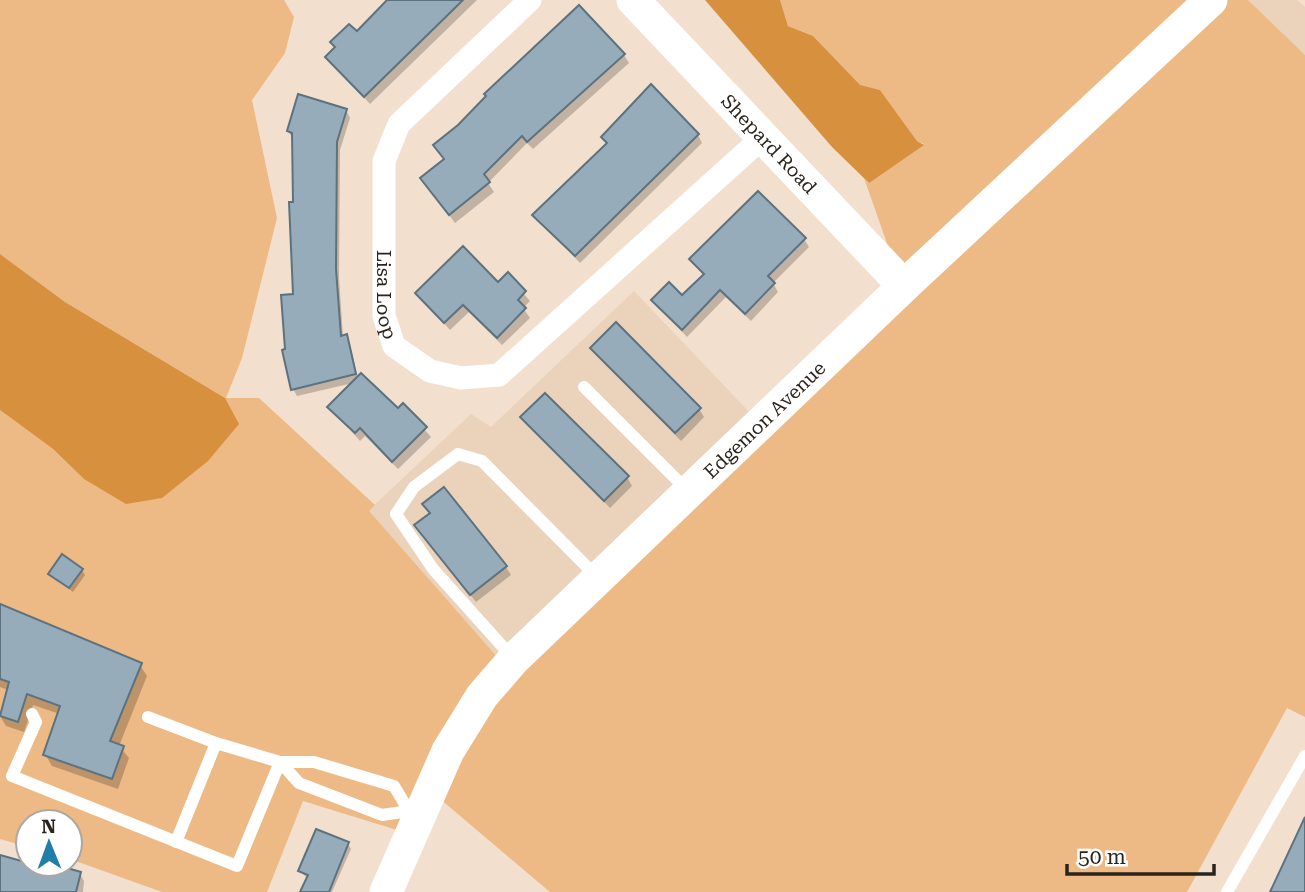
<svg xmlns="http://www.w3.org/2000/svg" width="1305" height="892" font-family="'Roboto Serif',serif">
<rect width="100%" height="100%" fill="#f3dfcd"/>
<!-- built -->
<g fill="#ead2bb">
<polygon points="1248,0 1297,0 1305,7 1305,55"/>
<polygon points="634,291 752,415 499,659 368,511 471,414 491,427"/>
</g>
<!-- green -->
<g fill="#edb984">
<polygon points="0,0 284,0 294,17 285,53 252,100 277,218 242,358 226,398 259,398 375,505 369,511 499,659 397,830 303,801 267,892 162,892 70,859 70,822 28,822 28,847 0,839 0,410 53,449 84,479 225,398 65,302 0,254"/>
<polygon points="780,0 1196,0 904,271 889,249 864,178 868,183 924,144 917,141 880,90 860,86 813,36 788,26"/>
<polygon points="1227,0 1248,0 1305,55 1305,717 1287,708 1187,892 550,892 439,798 490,703 911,294"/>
</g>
<!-- water -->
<g fill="#d7903e">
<polygon points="705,0 780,0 788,26 813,36 860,85 880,90 917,141 924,145 869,183 832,147"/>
<polygon points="0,254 65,302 225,398 239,424 208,461 162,498 126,504 84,479 53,449 0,410"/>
</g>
<!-- shadow -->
<g fill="#0003">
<polygon points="390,0 477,0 370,104 327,57 336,49 332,43 357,34"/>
<polygon points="624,55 629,63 533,149 527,143 488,183 494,192 455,223 422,179"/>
<polygon points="346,110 350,118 340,150 339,278 343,337 350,344 358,378 398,410 403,405 431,437 398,469 365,436 360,441 330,407 353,383 297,396 293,389 287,350 295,296 295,204 293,139 288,131"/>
<polygon points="698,135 702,143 580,263 534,215 608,145 603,137"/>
<polygon points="804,239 809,247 773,283 778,292 751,321 726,297 687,337 654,301 682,298 704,276 691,260"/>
<polygon points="508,275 530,301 523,308 530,318 502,345 469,312 450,330 417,293 498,284"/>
<polygon points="592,348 699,409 704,417 681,441"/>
<polygon points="522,417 627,477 632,486 610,508"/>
<polygon points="425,504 506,567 511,575 476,602 422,534 431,514"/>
<polygon points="82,570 85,575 73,592 50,574"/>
<polygon points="0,606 140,665 147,676 119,746 129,758 118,789 52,766 45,754 60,714 33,705 24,732 6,726 0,716 8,690 0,687"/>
<polygon points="348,844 351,849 332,892 302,892 308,879 300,871"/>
<polygon points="0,857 51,872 80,874 84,881 83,892 0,892"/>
</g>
<!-- building -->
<g fill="#96acbb" stroke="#5d727f" stroke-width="2">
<polygon points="387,0 463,0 364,97 325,57 335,47 330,42 349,24 357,31"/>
<polygon points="579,5 625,54 527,142 522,136 484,174 490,182 449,215 420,178 444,159 433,145 458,125 486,96 484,94"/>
<polygon points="651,84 699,134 575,256 532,215 607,143 601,137"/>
<polygon points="298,94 347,109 337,142 336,269 341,336 347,334 356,374 291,390 282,350 285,349 281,295 293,294 289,202 293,202 292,133 287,131"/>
<polygon points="758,191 806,238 768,276 775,283 745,314 720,290 682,330 651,300 669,282 682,295 704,274 689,259"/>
<polygon points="463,246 498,282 508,272 526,291 518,300 526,308 497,338 463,305 444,323 415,293"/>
<polygon points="616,322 701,408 675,433 590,348"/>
<polygon points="361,373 398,408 403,403 427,427 392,462 360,428 355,433 327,407"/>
<polygon points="545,393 629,476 604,501 520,417"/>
<polygon points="444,487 507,566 470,595 414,525 430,513 422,504"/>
<polygon points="62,554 83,569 69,588 48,574"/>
<polygon points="0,604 142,663 110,741 124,746 112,779 43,755 60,706 27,694 18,722 0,716 9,682 0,679"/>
<polygon points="1305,817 1305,892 1270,892"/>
<polygon points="316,829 349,842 329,892 300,892 308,875 298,871"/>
<polygon points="0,855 50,869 53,864 81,872 76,892 0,892"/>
</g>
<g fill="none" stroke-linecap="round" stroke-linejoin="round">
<!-- lane -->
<g stroke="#fff" stroke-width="12">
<polyline points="584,387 688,491"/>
<polyline points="512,657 433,569 396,514 414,487 458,454 482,461 598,578"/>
<polyline points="32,714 36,722 12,776 237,866 280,762 216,743 148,717"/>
<polyline points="409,811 394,786 314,762 280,762 299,783 382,815 409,811 416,814"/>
<polyline points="176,842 216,743"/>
<polyline points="1227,892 1305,756"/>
</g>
<!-- street -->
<path stroke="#fff" stroke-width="23" id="s1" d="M 530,0 L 399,124 L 384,161 L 384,316 L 394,346 L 430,371 L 461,378 L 499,375 L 762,138"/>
<!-- secondary -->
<g stroke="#fff" stroke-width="33">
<path id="s2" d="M 633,0 L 904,286"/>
<path id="s3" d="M 386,892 L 448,751 L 482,696 L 514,659 L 904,286 L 1211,0"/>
</g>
</g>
<g text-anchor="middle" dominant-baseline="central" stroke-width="5" stroke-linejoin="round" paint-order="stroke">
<!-- street labels -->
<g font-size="19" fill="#2b241d" stroke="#fff">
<text stroke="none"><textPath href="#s2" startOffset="198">Shepard Road</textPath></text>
<text stroke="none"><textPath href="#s1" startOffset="354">Lisa Loop</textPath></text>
<text stroke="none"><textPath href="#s3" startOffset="614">Edgemon Avenue</textPath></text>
</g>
</g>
<!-- north arrow -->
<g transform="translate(49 843) rotate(359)"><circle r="33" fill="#ffffff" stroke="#aaa7a5" stroke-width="2"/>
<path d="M0-5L12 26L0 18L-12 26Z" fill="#227dab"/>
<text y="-10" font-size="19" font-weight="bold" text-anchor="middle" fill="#2b241d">N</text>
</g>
<!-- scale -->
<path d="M1067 864v10h147v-10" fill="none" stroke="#2b241d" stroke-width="3.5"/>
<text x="1078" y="864" font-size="21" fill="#2b241d" stroke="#ffffff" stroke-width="5" paint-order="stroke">50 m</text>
</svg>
